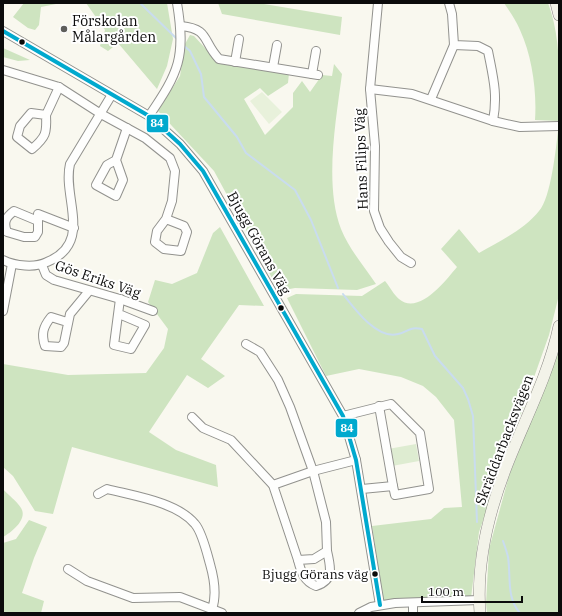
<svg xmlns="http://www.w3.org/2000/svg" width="562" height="616" font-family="'IBM Plex Serif',serif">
<rect width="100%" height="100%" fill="#f9f8ef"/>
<!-- green -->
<polygon fill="#deecd1" points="416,444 419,461 392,466 388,449"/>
<!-- forest -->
<g fill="#cee4c0">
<polygon points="24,3 61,3 41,7 39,25 35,30 28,28 13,17"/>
<polygon points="86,3 167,3 173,39 167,66 157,89 118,43 108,51 100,46 105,30"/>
<polygon points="218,3 258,3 342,17 340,35 222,14"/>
<path d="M 504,3 L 548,3 C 562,40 559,82 559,121 L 535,120 C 537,91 532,56 520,30 C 516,20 510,12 504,3 Z"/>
<path d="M 190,35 L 194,36 L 217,61 L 289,73 L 288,83 L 268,96 L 260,88 L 244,99 L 265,135 L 293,107 L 293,93 L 302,81 L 310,92 L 322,75 L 332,76 L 334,64 L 342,74 C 336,120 324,185 341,229 C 349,249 364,266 376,284 L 357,290 L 295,288 L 279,291 L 214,171 L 158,111 L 180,76 L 185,44 Z"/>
<polygon points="3,48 30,60 18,61 3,57"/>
<path d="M 558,131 L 559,295 L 549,335 L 479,532 L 471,598 L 383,600 L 372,526 L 431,519 L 444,508 L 462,507 L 454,420 L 436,397 L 423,386 L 401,377 L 359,369 L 326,376 L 287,298 L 296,294 L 362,296 L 385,281 C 390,287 394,295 399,299 C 419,316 446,280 457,267 L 441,249 L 459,229 L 479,253 C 499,241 524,230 539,211 C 551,198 556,148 558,131 Z"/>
<polygon points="220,227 264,306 239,305 201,359 225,376 208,388 187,375 149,432 176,450 216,465 218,487 72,447 53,514 35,511 13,476 3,467 3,364 68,375 146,373 164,348 168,329 148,302 155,280 172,284 197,273 213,233"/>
<polygon points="559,335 559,613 487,613 486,604 489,549 509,476 552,367"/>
<path d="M 3,489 C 8,495 17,501 21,508 C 28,519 12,532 3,537 Z"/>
<polygon points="29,520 47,527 34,558 22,593 44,601 41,613 3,613 3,543 16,539"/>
</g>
<!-- pitch -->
<polygon fill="#e8f1db" points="262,92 282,112 269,124 250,101"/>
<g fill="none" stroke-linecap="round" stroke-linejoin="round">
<!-- stream -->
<g stroke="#c9dcef" stroke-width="2">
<polyline points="140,3 178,40"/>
<polyline points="183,45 190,51 201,74 204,97 237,137 246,153 295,190 311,220 338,288"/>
<path d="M 343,294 C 354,308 377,340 398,334 C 409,332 409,326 422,329 L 435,356 L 463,388 L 468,399 L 473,416 L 477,522"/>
<path d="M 503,541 C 505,547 507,552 508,557 C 511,575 506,598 520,613"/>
</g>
<defs>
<g id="street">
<polyline points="378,3 370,89 375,146 374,211 380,228 389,242 401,257 411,263"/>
<path d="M 449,3 L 452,14 L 454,45 L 478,46 L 488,51 C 493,77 498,94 493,121"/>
<path d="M 181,26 C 210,29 202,41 219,59 L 318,75"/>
<polyline points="3,31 149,116 180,144 203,171 343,416 356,460 380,605"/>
<polyline points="235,62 239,39"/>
<polyline points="273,67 277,45"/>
<polyline points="3,70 59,87 101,114 145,138 170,158 175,171 172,201 166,219 157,231 155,242 164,249 181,251 187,232 184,226 166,219"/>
<polyline points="312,74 316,51"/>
<polyline points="370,89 412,94 493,121 520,127 559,126"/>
<polyline points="431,99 454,45"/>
<path d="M 46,115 C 47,133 46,137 32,149 L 17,137 L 20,126 L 31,113 L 46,115 L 59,87"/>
<path d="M 149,116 C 179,72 186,57 177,3"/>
<polyline points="116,160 123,180 116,196 96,185 107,165 116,160 127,128"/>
<path d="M 38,221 L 14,211 C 6,217 3,222 7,232 L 24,237 L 35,237 L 38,232 L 38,214 L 74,228"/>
<path d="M 3,260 C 15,266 35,268 47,262 C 94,243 62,198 70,164 L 111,96"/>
<polyline points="42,265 46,275 54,280 120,299 153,311"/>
<polyline points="3,311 12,264"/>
<polyline points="119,314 145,325 131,349 114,345 120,299"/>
<path d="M 67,322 L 51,317 C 43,327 41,334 45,346 L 61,347 L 64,343 L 70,314 L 89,291"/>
<path d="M 246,344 L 260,352 L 278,380 L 290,407 L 313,471 L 326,522 L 327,551 L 314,559 L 298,560 C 301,572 304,581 316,586 C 334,580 331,568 327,551"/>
<polyline points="379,406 393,486"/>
<polyline points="343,416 391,404 420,433 429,489 395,495 393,486 362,489"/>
<polyline points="192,417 203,428 231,440 273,485 298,560"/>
<polyline points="273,485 313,471 356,460"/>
<path d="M 98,494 L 107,489 C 134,496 177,502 195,524 C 202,532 207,553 210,564 C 214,578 217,595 212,609"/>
<polyline points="68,569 87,581 133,598 180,597 222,613"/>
<polyline points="413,603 413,613"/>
<polyline points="359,613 371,607 395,603 479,600"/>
</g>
<g id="secondary">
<polyline points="556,3 559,15"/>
<path d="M 480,613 C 476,563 489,511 507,465 C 525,419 549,374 559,326"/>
</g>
</defs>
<!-- street casing -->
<use href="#street" stroke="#92928e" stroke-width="10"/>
<!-- secondary casing -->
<use href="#secondary" stroke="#898884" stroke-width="12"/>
<!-- street -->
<use href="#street" stroke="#fefefd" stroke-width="8"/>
<!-- secondary -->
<use href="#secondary" stroke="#f3f3e9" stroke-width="11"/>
<defs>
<polyline id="bus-1" points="3,31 149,116 180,144 203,171 343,416 356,460 380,605"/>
</defs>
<!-- bus-1 casing -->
<use href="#bus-1" stroke="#fff" stroke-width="7"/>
<!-- bus-1 -->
<use href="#bus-1" stroke="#00a9ce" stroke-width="4"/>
</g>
<!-- markers -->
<circle fill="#5e5e5b" stroke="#fff" stroke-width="1.5" cx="64" cy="29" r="4"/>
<g fill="#0b0b0b" stroke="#fff" stroke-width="1.5">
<circle cx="22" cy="42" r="3.5"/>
<circle cx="281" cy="308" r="3.5"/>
<circle cx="375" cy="574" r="3.5"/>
</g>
<g text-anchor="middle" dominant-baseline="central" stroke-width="4" stroke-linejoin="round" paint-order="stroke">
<!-- bus labels -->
<g font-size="13" fill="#0b0b0b" stroke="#fff" text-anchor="end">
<text x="368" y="574">Bjugg Görans väg</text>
</g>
<!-- poi labels -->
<g font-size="14" fill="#0b0b0b" stroke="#fff" text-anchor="start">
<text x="72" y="21">Förskolan<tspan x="72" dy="16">Målargården</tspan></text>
</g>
<!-- street labels -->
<g font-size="14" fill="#0b0b0b" stroke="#fff">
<text transform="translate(361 159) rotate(-92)">Hans Filips Väg</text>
<text transform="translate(259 243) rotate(61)">Bjugg Görans Väg</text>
<text transform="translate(98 279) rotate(19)">Gös Eriks Väg</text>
<text transform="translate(504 440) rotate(-69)">Skräddarbacksvägen</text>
</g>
</g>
<g stroke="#fff" stroke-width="1.5">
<rect x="146" y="114" width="23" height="19" rx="4" fill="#00a9ce"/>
<rect x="335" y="418" width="23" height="20" rx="4" fill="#00a9ce"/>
</g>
<g font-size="11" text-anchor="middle" font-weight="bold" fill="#fff">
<text x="157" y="127">84</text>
<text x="347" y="432">84</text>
</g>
<!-- border -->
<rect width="562" height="616" fill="none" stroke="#0b0b0b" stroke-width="8"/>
<!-- scale -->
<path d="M422 596v6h100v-6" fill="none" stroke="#0b0b0b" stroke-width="2"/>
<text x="428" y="596" font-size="12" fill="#0b0b0b" stroke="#ffffff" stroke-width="3" paint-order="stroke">100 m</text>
</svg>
